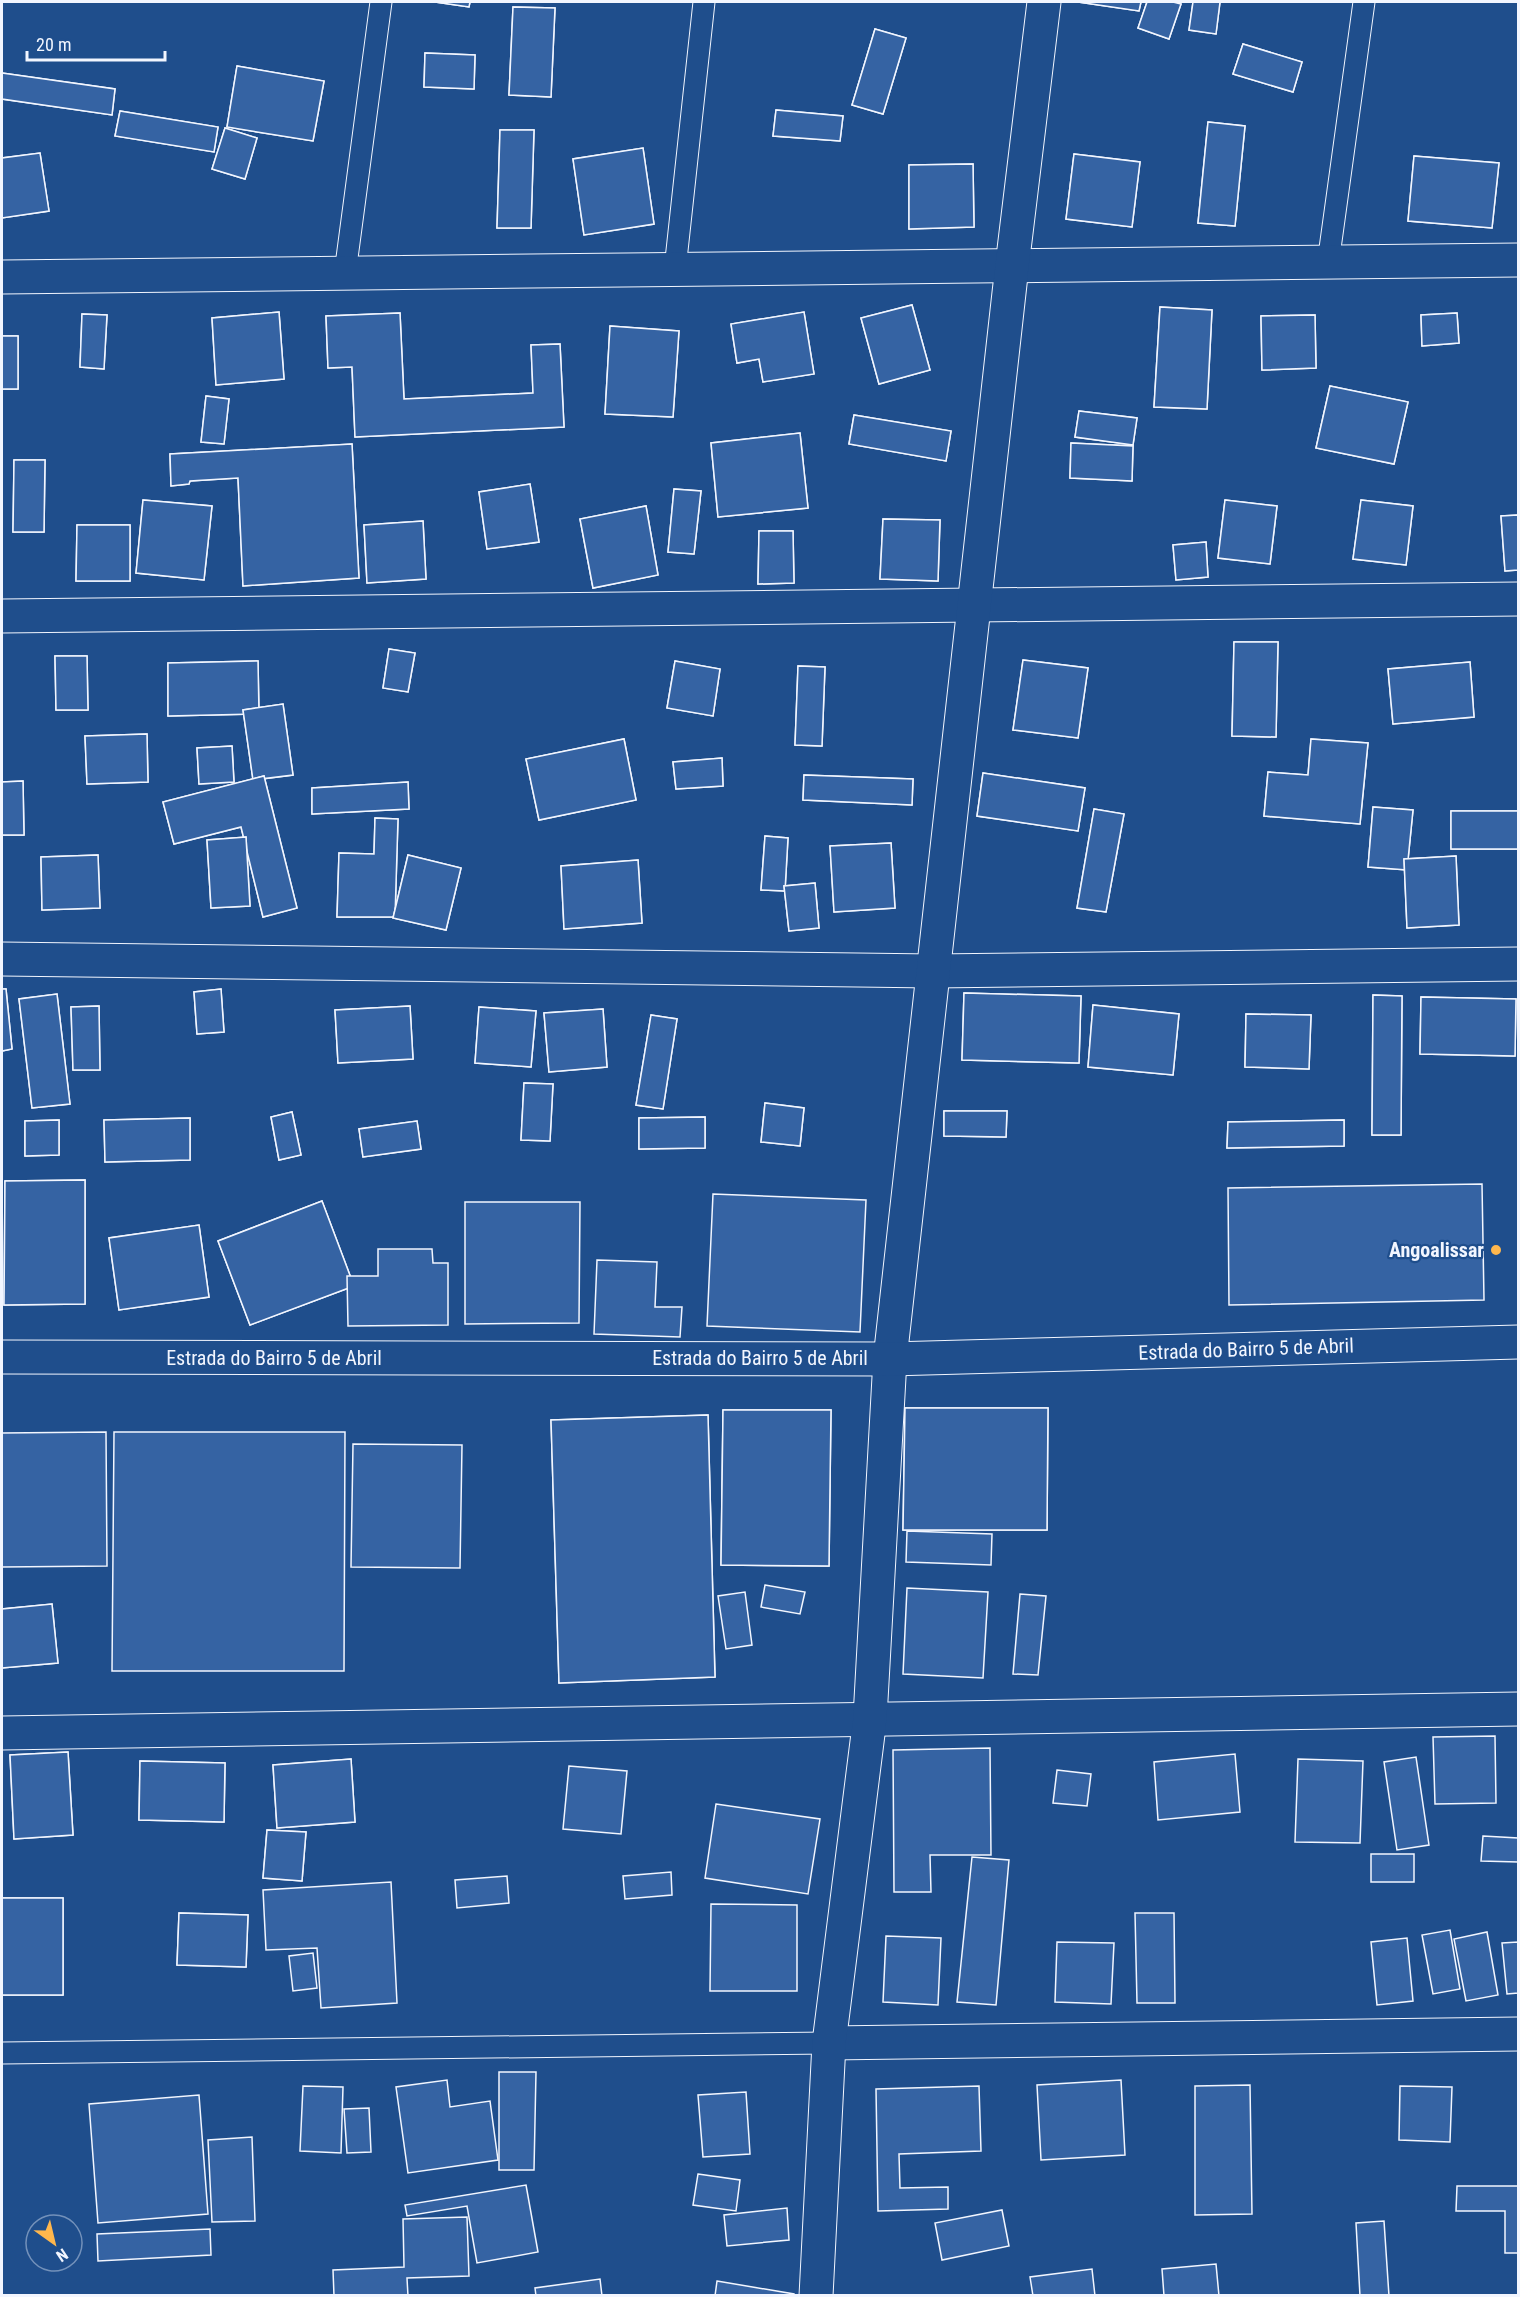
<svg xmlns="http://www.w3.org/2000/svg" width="1520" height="2297" font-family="'Roboto Condensed',sans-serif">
<rect width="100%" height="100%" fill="#1f4e8c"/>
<!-- building -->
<g fill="#3563a3" stroke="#f2f6ff" stroke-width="1.5">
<polygon points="435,2 470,2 469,7"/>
<polygon points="435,2 470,2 469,7"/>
<polygon points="1078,2 1141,2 1139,11"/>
<polygon points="1078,2 1141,2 1139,11"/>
<polygon points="1147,2 1173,2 1181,4 1169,39 1138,28"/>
<polygon points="1147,2 1173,2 1181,4 1169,39 1138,28"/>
<polygon points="1193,2 1220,2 1216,34 1189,30"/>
<polygon points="1193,2 1220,2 1216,34 1189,30"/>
<polygon points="513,7 555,8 551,97 509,95"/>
<polygon points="513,7 555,8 551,97 509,95"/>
<polygon points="875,29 906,38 883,114 852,105"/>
<polygon points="875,29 906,38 883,114 852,105"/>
<polygon points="1243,44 1302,62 1293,92 1233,74"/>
<polygon points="1243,44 1302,62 1293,92 1233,74"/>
<polygon points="425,53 475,55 474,89 424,87"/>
<polygon points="425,53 475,55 474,89 424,87"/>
<polygon points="237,66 324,81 313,141 227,127"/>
<polygon points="237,66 324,81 313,141 227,127"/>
<polygon points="2,73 115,89 112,115 2,99"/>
<polygon points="2,73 115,89 112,115 2,99"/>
<polygon points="776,110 843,116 840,141 773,136"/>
<polygon points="776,110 843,116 840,141 773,136"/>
<polygon points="120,111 218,127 214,152 115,136"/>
<polygon points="120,111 218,127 214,152 115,136"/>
<polygon points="1208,122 1245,126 1235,226 1198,223"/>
<polygon points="1208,122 1245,126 1235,226 1198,223"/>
<polygon points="225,128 257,138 245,179 212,169"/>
<polygon points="225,128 257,138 245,179 212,169"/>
<polygon points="500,130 534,130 531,228 497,228"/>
<polygon points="500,130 534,130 531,228 497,228"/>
<polygon points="643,148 654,224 584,235 573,159"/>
<polygon points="643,148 654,224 584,235 573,159"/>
<polygon points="40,153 49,211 2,218 2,158"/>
<polygon points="40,153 49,211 2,218 2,158"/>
<polygon points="1074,154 1140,162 1132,227 1066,219"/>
<polygon points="1074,154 1140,162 1132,227 1066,219"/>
<polygon points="1414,156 1499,163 1492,228 1408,221"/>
<polygon points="1414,156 1499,163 1492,228 1408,221"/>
<polygon points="973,164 974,227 909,229 909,165"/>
<polygon points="973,164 974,227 909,229 909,165"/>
<polygon points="912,305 930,370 879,384 861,318"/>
<polygon points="912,305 930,370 879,384 861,318"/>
<polygon points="1160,307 1212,310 1207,409 1154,407"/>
<polygon points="1160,307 1212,310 1207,409 1154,407"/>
<polygon points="279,312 284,379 216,385 212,318"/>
<polygon points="279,312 284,379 216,385 212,318"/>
<polygon points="804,312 814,374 763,382 759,359 737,363 731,324"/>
<polygon points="804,312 814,374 763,382 759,359 737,363 731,324"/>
<polygon points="400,313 404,399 533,393 531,345 560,344 564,427 355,437 352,367 328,368 326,316"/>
<polygon points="400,313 404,399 533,393 531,345 560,344 564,427 355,437 352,367 328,368 326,316"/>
<polygon points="1457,313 1459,343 1422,346 1421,315"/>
<polygon points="1457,313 1459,343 1422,346 1421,315"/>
<polygon points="82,314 107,315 104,369 80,367"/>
<polygon points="82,314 107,315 104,369 80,367"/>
<polygon points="1315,315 1316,368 1262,370 1261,316"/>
<polygon points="1315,315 1316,368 1262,370 1261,316"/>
<polygon points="610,326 679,331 673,417 605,414"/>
<polygon points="610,326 679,331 673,417 605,414"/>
<rect x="2" y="336" width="16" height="53"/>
<rect x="2" y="336" width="16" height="53"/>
<polygon points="1330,386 1408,402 1394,464 1316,448"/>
<polygon points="1330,386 1408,402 1394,464 1316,448"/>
<polygon points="206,396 229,399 224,444 201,442"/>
<polygon points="206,396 229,399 224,444 201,442"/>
<polygon points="1079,411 1137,418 1133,445 1075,437"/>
<polygon points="1079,411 1137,418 1133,445 1075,437"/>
<polygon points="854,415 951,431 946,461 849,444"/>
<polygon points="854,415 951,431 946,461 849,444"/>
<polygon points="800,433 808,508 718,517 711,443"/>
<polygon points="800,433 808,508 718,517 711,443"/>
<polygon points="1071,443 1133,446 1132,481 1070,478"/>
<polygon points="1071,443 1133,446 1132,481 1070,478"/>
<polygon points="352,444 359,578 243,586 238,478 190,481 189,484 171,486 170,454"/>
<polygon points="352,444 359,578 243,586 238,478 190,481 189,484 171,486 170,454"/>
<polygon points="14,460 45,460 44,532 13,532"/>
<polygon points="14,460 45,460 44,532 13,532"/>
<polygon points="530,484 539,542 487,549 479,492"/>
<polygon points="530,484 539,542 487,549 479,492"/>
<polygon points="674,489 701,491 694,554 668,552"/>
<polygon points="674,489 701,491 694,554 668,552"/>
<polygon points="143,500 212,506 204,580 136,573"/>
<polygon points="143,500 212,506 204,580 136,573"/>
<polygon points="1225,500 1277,506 1270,564 1218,558"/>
<polygon points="1225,500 1277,506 1270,564 1218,558"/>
<polygon points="1361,500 1413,506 1406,565 1353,559"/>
<polygon points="1361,500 1413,506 1406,565 1353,559"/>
<polygon points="646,506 658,575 593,588 580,519"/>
<polygon points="646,506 658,575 593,588 580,519"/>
<polygon points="1518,515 1518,570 1505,571 1501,516"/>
<polygon points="1518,515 1518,570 1505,571 1501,516"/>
<polygon points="883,519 940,520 938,581 880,579"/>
<polygon points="883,519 940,520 938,581 880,579"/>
<polygon points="423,521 426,579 367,583 364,525"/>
<polygon points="423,521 426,579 367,583 364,525"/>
<polygon points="77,525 130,525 130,581 76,581"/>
<polygon points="77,525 130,525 130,581 76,581"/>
<polygon points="759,531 793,531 794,583 758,584"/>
<polygon points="759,531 793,531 794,583 758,584"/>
<polygon points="1206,542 1208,577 1176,580 1173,545"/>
<polygon points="1206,542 1208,577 1176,580 1173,545"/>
<polygon points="1234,642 1278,642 1276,737 1232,736"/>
<polygon points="1234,642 1278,642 1276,737 1232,736"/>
<polygon points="389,649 415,653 408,692 383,688"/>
<polygon points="389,649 415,653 408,692 383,688"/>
<polygon points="55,656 87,656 88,710 56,710"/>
<polygon points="55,656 87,656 88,710 56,710"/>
<polygon points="1023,660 1088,668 1078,738 1013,730"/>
<polygon points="1023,660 1088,668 1078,738 1013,730"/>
<polygon points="258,661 259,714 168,716 168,663"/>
<polygon points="258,661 259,714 168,716 168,663"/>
<polygon points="675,661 720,669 713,716 667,708"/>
<polygon points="675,661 720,669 713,716 667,708"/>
<polygon points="1470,662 1474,717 1393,724 1388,669"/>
<polygon points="1470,662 1474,717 1393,724 1388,669"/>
<polygon points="798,666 825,667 822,746 795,745"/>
<polygon points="798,666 825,667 822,746 795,745"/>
<polygon points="283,704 293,775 253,780 243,710"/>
<polygon points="283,704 293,775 253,780 243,710"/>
<polygon points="147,734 148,782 87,784 85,736"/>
<polygon points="147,734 148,782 87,784 85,736"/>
<polygon points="624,739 636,800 539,820 526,759"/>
<polygon points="624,739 636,800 539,820 526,759"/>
<polygon points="1311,739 1368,743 1360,824 1264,816 1268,772 1308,775"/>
<polygon points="1311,739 1368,743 1360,824 1264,816 1268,772 1308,775"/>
<polygon points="232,746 234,782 199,784 197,748"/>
<polygon points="232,746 234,782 199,784 197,748"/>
<polygon points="722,758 723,786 676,789 673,762"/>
<polygon points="722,758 723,786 676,789 673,762"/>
<polygon points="983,773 1085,788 1078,831 977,816"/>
<polygon points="983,773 1085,788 1078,831 977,816"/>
<polygon points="804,775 913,779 912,805 803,800"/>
<polygon points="804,775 913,779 912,805 803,800"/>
<polygon points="264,776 297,908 263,917 241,827 174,844 163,802"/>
<polygon points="264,776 297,908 263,917 241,827 174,844 163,802"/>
<polygon points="23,781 24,835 2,835 2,782"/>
<polygon points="23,781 24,835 2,835 2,782"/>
<polygon points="408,782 409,809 312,814 312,788"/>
<polygon points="408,782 409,809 312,814 312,788"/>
<polygon points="1373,807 1413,810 1407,870 1368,867"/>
<polygon points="1373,807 1413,810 1407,870 1368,867"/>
<polygon points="1094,809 1124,814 1106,912 1077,908"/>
<polygon points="1094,809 1124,814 1106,912 1077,908"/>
<rect x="1451" y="811" width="67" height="38"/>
<rect x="1451" y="811" width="67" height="38"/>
<polygon points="375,818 398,819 395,917 337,917 339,853 374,854"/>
<polygon points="375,818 398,819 395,917 337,917 339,853 374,854"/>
<polygon points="765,836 788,838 785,891 761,890"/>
<polygon points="765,836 788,838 785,891 761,890"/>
<polygon points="246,837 250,906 211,908 207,840"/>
<polygon points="246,837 250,906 211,908 207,840"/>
<polygon points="891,843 895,908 834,912 830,846"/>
<polygon points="891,843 895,908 834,912 830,846"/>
<polygon points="98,855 100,908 42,910 41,857"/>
<polygon points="98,855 100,908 42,910 41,857"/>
<polygon points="408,855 461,868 446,930 393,918"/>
<polygon points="408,855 461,868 446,930 393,918"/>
<polygon points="1456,856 1459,925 1407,928 1404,859"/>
<polygon points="1456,856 1459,925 1407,928 1404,859"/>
<polygon points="638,860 642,923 564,929 561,866"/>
<polygon points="638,860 642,923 564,929 561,866"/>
<polygon points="815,883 819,928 789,931 784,886"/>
<polygon points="815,883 819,928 789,931 784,886"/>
<polygon points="2,989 6,989 12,1049 2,1051"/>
<polygon points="2,989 6,989 12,1049 2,1051"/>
<polygon points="221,989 224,1032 197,1034 194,992"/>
<polygon points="221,989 224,1032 197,1034 194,992"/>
<polygon points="964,993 1081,996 1079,1063 962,1060"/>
<polygon points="964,993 1081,996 1079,1063 962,1060"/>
<polygon points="57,994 70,1104 32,1108 19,999"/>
<polygon points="57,994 70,1104 32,1108 19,999"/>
<polygon points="1373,995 1402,996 1401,1135 1372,1135"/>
<polygon points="1373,995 1402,996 1401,1135 1372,1135"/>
<polygon points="1421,997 1516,999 1515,1056 1420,1054"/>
<polygon points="1421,997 1516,999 1515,1056 1420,1054"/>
<polygon points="1093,1005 1179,1014 1173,1075 1088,1067"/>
<polygon points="1093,1005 1179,1014 1173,1075 1088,1067"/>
<polygon points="99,1006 100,1070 73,1070 71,1007"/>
<polygon points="99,1006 100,1070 73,1070 71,1007"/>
<polygon points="410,1006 413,1059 338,1063 335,1010"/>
<polygon points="410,1006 413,1059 338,1063 335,1010"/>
<polygon points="479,1007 536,1011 531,1067 475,1063"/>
<polygon points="479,1007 536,1011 531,1067 475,1063"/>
<polygon points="603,1009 607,1067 549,1072 544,1013"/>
<polygon points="603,1009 607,1067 549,1072 544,1013"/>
<polygon points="1246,1014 1311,1015 1309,1069 1245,1067"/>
<polygon points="1246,1014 1311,1015 1309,1069 1245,1067"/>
<polygon points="651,1015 677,1019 663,1109 636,1105"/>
<polygon points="651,1015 677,1019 663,1109 636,1105"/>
<polygon points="524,1083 553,1084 550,1141 521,1140"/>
<polygon points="524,1083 553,1084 550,1141 521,1140"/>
<polygon points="765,1103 804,1108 800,1146 761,1142"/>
<polygon points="765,1103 804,1108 800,1146 761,1142"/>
<polygon points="944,1111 1007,1111 1006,1137 944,1136"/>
<polygon points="944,1111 1007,1111 1006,1137 944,1136"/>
<polygon points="292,1112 301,1155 279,1160 271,1117"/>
<polygon points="292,1112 301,1155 279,1160 271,1117"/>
<polygon points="705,1117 705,1148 639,1149 639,1118"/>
<polygon points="705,1117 705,1148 639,1149 639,1118"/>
<polygon points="190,1118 190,1160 105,1162 104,1120"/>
<polygon points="190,1118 190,1160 105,1162 104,1120"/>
<polygon points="59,1120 59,1155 25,1156 25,1121"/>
<polygon points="59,1120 59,1155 25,1156 25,1121"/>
<polygon points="1344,1120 1344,1146 1227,1148 1228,1122"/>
<polygon points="1344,1120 1344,1146 1227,1148 1228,1122"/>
<polygon points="417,1121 421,1149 363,1157 359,1129"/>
<polygon points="417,1121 421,1149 363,1157 359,1129"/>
<polygon points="85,1180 85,1304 4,1305 5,1181"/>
<polygon points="85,1180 85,1304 4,1305 5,1181"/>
<polygon points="1482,1184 1484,1300 1229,1305 1228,1188"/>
<polygon points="713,1194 866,1200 860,1332 707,1326"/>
<polygon points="322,1201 354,1286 250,1325 218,1241"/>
<polygon points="322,1201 354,1286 250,1325 218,1241"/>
<polygon points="465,1202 580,1202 579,1323 465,1324"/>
<polygon points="199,1225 209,1297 119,1310 109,1238"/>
<polygon points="199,1225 209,1297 119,1310 109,1238"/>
<polygon points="378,1249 432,1249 433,1263 448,1263 448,1325 348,1326 347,1276 378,1276"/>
<polygon points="597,1260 657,1262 655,1307 682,1307 680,1337 594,1334"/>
<polygon points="905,1408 1048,1408 1047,1530 903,1530"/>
<polygon points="905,1408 1048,1408 1047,1530 903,1530"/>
<polygon points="723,1410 831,1410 829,1566 721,1565"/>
<polygon points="723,1410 831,1410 829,1566 721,1565"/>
<polygon points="708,1415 715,1677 559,1683 551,1420"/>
<polygon points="708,1415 715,1677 559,1683 551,1420"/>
<polygon points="106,1432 107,1566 2,1567 2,1433"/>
<polygon points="114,1432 345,1432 344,1671 112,1671"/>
<polygon points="353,1444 462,1445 460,1568 351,1567"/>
<polygon points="907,1531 992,1534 991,1565 906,1562"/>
<polygon points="765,1585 805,1592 800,1614 761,1607"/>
<polygon points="907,1588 988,1592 983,1678 903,1674"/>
<polygon points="745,1592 752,1645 726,1649 718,1596"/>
<polygon points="1020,1594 1046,1596 1038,1675 1013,1674"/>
<polygon points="52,1604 58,1663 2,1668 2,1609"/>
<polygon points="52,1604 58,1663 2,1668 2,1609"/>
<polygon points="1495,1736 1496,1803 1435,1804 1433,1737"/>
<polygon points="990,1748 991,1855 930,1855 931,1892 894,1892 893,1750"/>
<polygon points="68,1752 73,1835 14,1839 10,1755"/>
<polygon points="68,1752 73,1835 14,1839 10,1755"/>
<polygon points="1235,1754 1240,1812 1158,1820 1154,1762"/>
<polygon points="1416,1757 1429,1845 1397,1850 1384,1762"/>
<polygon points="351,1759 355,1822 277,1828 273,1765"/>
<polygon points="351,1759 355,1822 277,1828 273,1765"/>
<polygon points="1298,1759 1363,1761 1360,1843 1295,1842"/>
<polygon points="140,1761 225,1763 224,1822 139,1820"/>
<polygon points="140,1761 225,1763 224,1822 139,1820"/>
<polygon points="569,1766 627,1771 621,1834 563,1829"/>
<polygon points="1057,1770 1091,1774 1087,1806 1053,1803"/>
<polygon points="716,1804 820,1819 808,1894 705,1878"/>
<polygon points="267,1830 306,1832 302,1881 263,1878"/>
<polygon points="267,1830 306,1832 302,1881 263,1878"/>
<polygon points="1483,1836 1518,1838 1518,1862 1481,1861"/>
<rect x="1371" y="1854" width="43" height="28"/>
<polygon points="972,1857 1009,1860 996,2005 957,2002"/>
<polygon points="671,1872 672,1895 625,1899 623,1876"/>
<polygon points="507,1876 509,1903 457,1908 455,1880"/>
<polygon points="391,1882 397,2003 321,2008 317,1948 266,1950 263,1890"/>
<rect x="2" y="1898" width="61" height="97"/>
<rect x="2" y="1898" width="61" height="97"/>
<polygon points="711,1904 797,1905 797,1991 710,1991"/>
<polygon points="179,1913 248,1915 246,1967 177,1965"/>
<polygon points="179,1913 248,1915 246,1967 177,1965"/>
<polygon points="1135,1913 1174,1913 1175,2003 1137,2003"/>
<polygon points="1450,1930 1460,1989 1433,1994 1422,1935"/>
<polygon points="1487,1932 1498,1995 1466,2001 1454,1939"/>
<polygon points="886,1936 941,1938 938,2005 883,2002"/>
<polygon points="1407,1938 1413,2001 1377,2005 1371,1942"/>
<polygon points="1057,1942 1114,1943 1111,2004 1055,2002"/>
<polygon points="1518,1942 1518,1993 1507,1994 1502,1943"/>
<polygon points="313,1953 317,1988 293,1991 289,1956"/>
<polygon points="499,2072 536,2072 534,2170 499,2170"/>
<polygon points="447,2080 450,2107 490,2101 498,2160 408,2173 396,2087"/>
<polygon points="1121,2080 1125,2155 1041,2160 1037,2085"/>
<polygon points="1250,2085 1252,2214 1195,2215 1195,2086"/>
<polygon points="303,2086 343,2087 341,2153 300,2151"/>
<polygon points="979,2086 981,2151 899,2154 900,2188 948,2187 948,2209 878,2211 876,2089"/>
<polygon points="1400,2086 1452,2087 1450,2142 1399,2140"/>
<polygon points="746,2092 750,2154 703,2157 698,2095"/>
<polygon points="199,2095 208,2214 98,2223 89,2104"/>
<polygon points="369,2108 371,2152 347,2153 344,2109"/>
<polygon points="252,2137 255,2221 212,2222 208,2140"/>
<polygon points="698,2174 740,2180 736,2211 693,2205"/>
<polygon points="526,2185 538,2252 477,2263 467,2206 407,2216 405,2205"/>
<polygon points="1457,2186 1518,2186 1518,2253 1505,2253 1505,2211 1456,2211"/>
<polygon points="787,2208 789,2240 727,2246 724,2215"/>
<polygon points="1002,2210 1009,2246 942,2260 935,2223"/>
<polygon points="467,2217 469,2276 407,2278 408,2296 334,2296 333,2270 404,2267 403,2219"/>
<polygon points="1384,2221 1389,2296 1360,2296 1356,2223"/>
<polygon points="210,2229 211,2255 98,2261 97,2234"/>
<polygon points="1216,2264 1219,2296 1164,2296 1162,2269"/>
<polygon points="1092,2269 1095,2296 1033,2296 1030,2277"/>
<polygon points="600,2279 602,2296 536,2296 535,2288"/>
<polygon points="717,2281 794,2294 794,2296 715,2296"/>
</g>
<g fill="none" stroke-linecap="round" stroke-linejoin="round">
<defs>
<g id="service">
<polyline points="1328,263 1364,2"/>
<polyline points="675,269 704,2"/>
<polyline points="345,273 381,2"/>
<polyline points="2,2053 829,2043"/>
</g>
<g id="minor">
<polyline points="2,277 1518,260"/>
<polyline points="2,616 1518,599"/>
<polyline points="2,959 933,971 1518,964"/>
<polyline points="2,1733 1518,1709"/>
<polyline points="829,2043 1518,2034"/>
<polyline points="816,2296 829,2043 870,1718 890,1359 1012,266 1044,2"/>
</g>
<polyline id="tertiary" points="2,1357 890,1359 1518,1342"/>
</defs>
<!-- service casing -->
<use href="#service" stroke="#f2f6ff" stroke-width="23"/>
<!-- minor casing -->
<use href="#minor" stroke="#f2f6ff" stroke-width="35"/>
<!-- tertiary casing -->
<use href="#tertiary" stroke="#f2f6ff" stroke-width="35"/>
<!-- service -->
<use href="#service" stroke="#1f4e8c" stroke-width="21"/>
<!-- minor -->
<use href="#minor" stroke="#1f4e8c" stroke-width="33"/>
<!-- tertiary -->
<use href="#tertiary" stroke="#1f4e8c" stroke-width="33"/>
</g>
<!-- markers -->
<circle fill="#ffb74d" stroke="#1f4e8c" stroke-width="2" cx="1496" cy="1250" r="6"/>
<g text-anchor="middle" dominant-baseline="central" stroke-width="4.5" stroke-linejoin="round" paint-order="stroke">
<!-- poi labels -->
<g font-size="20" font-weight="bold" fill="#f2f6ff" stroke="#1f4e8c" text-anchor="end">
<text x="1484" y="1250">Angoalissar</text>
</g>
<!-- street labels -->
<g font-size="20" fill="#f2f6ff" stroke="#1f4e8c">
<text transform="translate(1246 1349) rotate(-2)">Estrada do Bairro 5 de Abril</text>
<text x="274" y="1358">Estrada do Bairro 5 de Abril</text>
<text x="760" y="1358">Estrada do Bairro 5 de Abril</text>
</g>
</g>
<!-- border -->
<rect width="1520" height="2297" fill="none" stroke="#f2f6ff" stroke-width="6"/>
<!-- north arrow -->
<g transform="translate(54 2243) rotate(146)"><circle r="28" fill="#1f4e8c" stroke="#7391ba" stroke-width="1.5"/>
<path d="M0-4.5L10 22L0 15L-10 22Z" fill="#ffb74d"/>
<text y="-9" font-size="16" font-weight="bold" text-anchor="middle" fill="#f2f6ff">N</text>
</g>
<!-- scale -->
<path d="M27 51v9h138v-9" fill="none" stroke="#f2f6ff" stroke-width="3"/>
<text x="36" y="51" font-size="18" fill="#f2f6ff" stroke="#1f4e8c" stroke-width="4.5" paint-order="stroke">20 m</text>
</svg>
